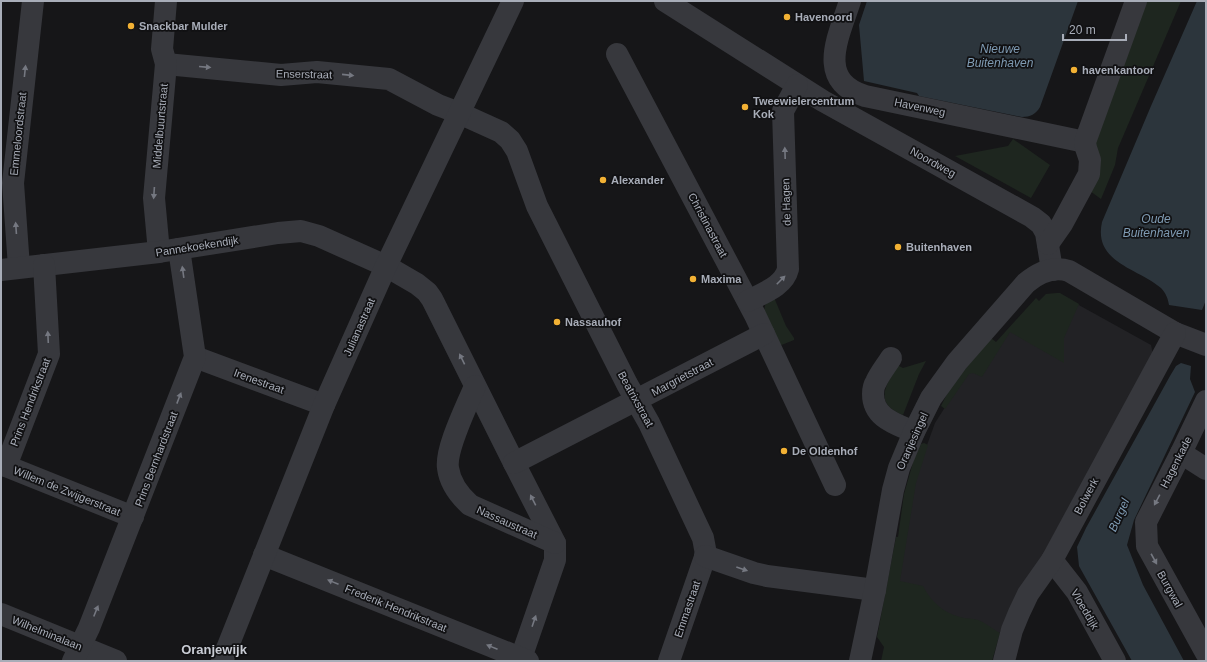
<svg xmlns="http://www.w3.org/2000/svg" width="1207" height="662" font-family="Helvetica,sans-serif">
<rect width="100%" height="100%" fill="#161618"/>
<!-- built -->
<polygon fill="#222225" points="1077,304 1151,345 1153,354 998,636 930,611 896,584 909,495 935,423 963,379 1009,329"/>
<!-- green -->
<g fill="#1e261f">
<polygon points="1144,1 1181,1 1118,148 1115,165 1101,199 1090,191 1094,141"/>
<polygon points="1013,139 1050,165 1031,198 955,156 1008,146"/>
<polygon points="1057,293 1060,293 1079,304 1064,338 1064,363 1010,332 982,377 973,373 969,374 945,409 941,406 951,386 991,338 996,342 1036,298 1039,301 1046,294"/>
<polygon points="773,295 786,326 794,338 794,340 779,346 764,310 766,302"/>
<path d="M 926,361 L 919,374 L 903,415 C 873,403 886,386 897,365 L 903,368 Z"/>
<path d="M 924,443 L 928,445 L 916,483 L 900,581 L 923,586 C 930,600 943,613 960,617 C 965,619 973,618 978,620 C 986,623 993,629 1000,633 L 992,661 L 881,661 L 884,647 L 877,637 L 896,537 L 898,537 L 904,494 L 914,459 L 921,444 Z"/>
</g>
<!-- water -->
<g fill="#2c353c">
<path d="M 867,1 L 1078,1 L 1040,107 C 1036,114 1030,117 1022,117 L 919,96 L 917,93 L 864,81 L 859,25 Z"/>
<path d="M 1197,1 L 1206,1 L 1206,300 L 1202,310 L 1169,305 C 1168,299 1166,293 1161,288 C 1138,268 1093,263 1102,222 L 1151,106 Z"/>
<polygon points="1181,363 1191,366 1190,379 1195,392 1134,520 1127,545 1143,585 1184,661 1132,661 1079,566 1077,547 1086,528 1170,376 1176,366"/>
</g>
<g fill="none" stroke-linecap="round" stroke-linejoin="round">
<!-- minor -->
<g stroke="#37383d" stroke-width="22">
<polyline points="665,1 823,101 1032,217 1041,224 1046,233 1052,270"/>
<path d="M 850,1 C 839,36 815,80 865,96 L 1085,142"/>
<polyline points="617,54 755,315 835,485"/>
<polyline points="166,64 281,75 317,72 389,79 438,105 459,113 501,132 510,140 517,151 537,206 627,384 649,423 703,538 706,554 669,661"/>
<polyline points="1048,244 1062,224 1089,174 1090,160 1086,148 1085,142 1136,1"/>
<polyline points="159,252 154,198 166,64 162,49 166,1"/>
<polyline points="19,267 13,183 33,1"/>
<polyline points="1,270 159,252 278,233 301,231 319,236 386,266 417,284 427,292 432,299 514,463 555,543 555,560 521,658"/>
<path d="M 748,301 C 763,293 784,286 788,269 L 783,111 L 797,85"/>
<polyline points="195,357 324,405"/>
<path d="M 891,358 C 886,366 880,373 876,382 C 874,385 873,390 873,394 C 873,418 896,424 914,432"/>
<path d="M 475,386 C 467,406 445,449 448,468 C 450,483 459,495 470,505 L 555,543"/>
<polyline points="1206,401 1181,453 1146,522 1147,546 1206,653"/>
<polyline points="1181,453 1206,469"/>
<polyline points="514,463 764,334"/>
<polyline points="1,464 133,517"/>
<polyline points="6,466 49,354 44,265"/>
<polyline points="264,555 528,661"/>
<polyline points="705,556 754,573 767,576 875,590"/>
<polyline points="1052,560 1077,592 1115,661"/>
<polyline points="1,614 116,661"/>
<polyline points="73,661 89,628 195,357 179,249"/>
<polyline points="222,661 324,405 386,266 513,1"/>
<path d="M 860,661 L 875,590 L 893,490 L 899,468 L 914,432 L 931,398 L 957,362 L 1026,283 C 1038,273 1053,266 1069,271 L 1175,333 L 1206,345"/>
<polyline points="1004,661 1012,630 1019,613 1028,594 1052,560 1175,333"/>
</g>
</g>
<!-- one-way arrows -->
<defs><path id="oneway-solid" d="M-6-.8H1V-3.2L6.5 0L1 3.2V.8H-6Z"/></defs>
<g fill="#757881">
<use href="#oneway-solid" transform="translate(205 67) rotate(5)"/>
<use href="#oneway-solid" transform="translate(25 71) rotate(-84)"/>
<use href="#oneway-solid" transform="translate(348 75) rotate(6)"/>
<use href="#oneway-solid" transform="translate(785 153) rotate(-92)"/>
<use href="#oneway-solid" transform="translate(154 193) rotate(94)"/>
<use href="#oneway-solid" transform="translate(16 228) rotate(-94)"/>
<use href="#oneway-solid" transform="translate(183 272) rotate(-98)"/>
<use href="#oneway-solid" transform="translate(781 280) rotate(-45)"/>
<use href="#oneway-solid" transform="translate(48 337) rotate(-93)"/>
<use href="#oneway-solid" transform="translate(462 359) rotate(-116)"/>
<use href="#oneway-solid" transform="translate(179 398) rotate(-69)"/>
<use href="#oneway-solid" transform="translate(533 500) rotate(-117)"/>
<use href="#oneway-solid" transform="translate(1157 500) rotate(118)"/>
<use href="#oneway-solid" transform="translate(1154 559) rotate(61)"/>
<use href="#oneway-solid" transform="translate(742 569) rotate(19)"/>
<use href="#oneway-solid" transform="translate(333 582) rotate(-158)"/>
<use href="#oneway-solid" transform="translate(96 611) rotate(-68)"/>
<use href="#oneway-solid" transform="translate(534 621) rotate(-71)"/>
<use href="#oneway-solid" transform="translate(492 647) rotate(-158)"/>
</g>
<!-- markers -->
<g fill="#f2b134" stroke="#111113" stroke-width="1.5">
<circle cx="787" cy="17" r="4"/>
<circle cx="131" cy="26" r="4"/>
<circle cx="1074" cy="70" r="4"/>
<circle cx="745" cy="107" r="4"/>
<circle cx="603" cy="180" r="4"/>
<circle cx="898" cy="247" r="4"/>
<circle cx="693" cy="279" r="4"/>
<circle cx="557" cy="322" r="4"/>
<circle cx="784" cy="451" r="4"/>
</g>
<g text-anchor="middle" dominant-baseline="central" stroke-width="3.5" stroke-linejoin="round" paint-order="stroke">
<!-- poi labels -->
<g font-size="11" font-weight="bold" fill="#a8adb8" stroke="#111113" text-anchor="start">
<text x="795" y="17">Havenoord</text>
<text x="139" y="26">Snackbar Mulder</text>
<text x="1082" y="70">havenkantoor</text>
<text x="753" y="101">Tweewielercentrum<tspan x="753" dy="13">Kok</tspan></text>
<text x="611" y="180">Alexander</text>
<text x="906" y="247">Buitenhaven</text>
<text x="701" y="279">Maxima</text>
<text x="565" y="322">Nassauhof</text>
<text x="792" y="451">De Oldenhof</text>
</g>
<!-- street labels -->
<g font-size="11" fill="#a8adb8" stroke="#111113">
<text transform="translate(304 74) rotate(1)">Enserstraat</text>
<text transform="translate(920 107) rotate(12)">Havenweg</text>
<text transform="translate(160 126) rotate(-85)">Middelbuurtstraat</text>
<text transform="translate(18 134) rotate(-84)">Emmeloordstraat</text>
<text transform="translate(933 162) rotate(29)">Noordweg</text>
<text transform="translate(786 202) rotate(-92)">de Hagen</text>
<text transform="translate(708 225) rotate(62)">Christinastraat</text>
<text transform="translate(197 246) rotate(-9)">Pannekoekendijk</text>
<text transform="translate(359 327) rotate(-66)">Julianastraat</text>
<text transform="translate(682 377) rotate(-28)">Margrietstraat</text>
<text transform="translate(259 381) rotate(20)">Irenestraat</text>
<text transform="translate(636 399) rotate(61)">Beatrixstraat</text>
<text transform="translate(30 402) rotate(-69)">Prins Hendrikstraat</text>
<text transform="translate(912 441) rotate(-66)">Oranjesingel</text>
<text transform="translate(156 459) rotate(-69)">Prins Bernhardstraat</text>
<text transform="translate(1176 462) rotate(-63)">Hagenkade</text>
<text transform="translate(67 491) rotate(22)">Willem de Zwijgerstraat</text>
<text transform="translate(1086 496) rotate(-62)">Bolwerk</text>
<text transform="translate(507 522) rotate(24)">Nassaustraat</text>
<text transform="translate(1170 589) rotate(61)">Burgwal</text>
<text transform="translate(396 608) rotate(22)">Frederik Hendrikstraat</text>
<text transform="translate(687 609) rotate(-71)">Emmastraat</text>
<text transform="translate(1085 609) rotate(60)">Vloeddijk</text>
<text transform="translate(47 633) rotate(22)">Wilhelminalaan</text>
</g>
<!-- water labels -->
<g font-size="12" font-style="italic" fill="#7f9bb3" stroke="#111113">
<text x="1000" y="49">Nieuwe<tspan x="1000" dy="14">Buitenhaven</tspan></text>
<text x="1156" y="219">Oude<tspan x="1156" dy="14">Buitenhaven</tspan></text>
<text transform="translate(1119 515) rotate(-66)">Burgel</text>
</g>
<!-- quarter labels -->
<g font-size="13" font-weight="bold" fill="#c9ccd4" stroke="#111113">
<text x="214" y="649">Oranjewijk</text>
</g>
</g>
<!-- border -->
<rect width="1207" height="662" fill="none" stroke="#a8adb8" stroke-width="4"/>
<!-- scale -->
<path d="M1063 34v6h63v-6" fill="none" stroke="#a8adb8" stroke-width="2"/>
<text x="1069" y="34" font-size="12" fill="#a8adb8" stroke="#111113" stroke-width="3" paint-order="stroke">20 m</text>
</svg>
